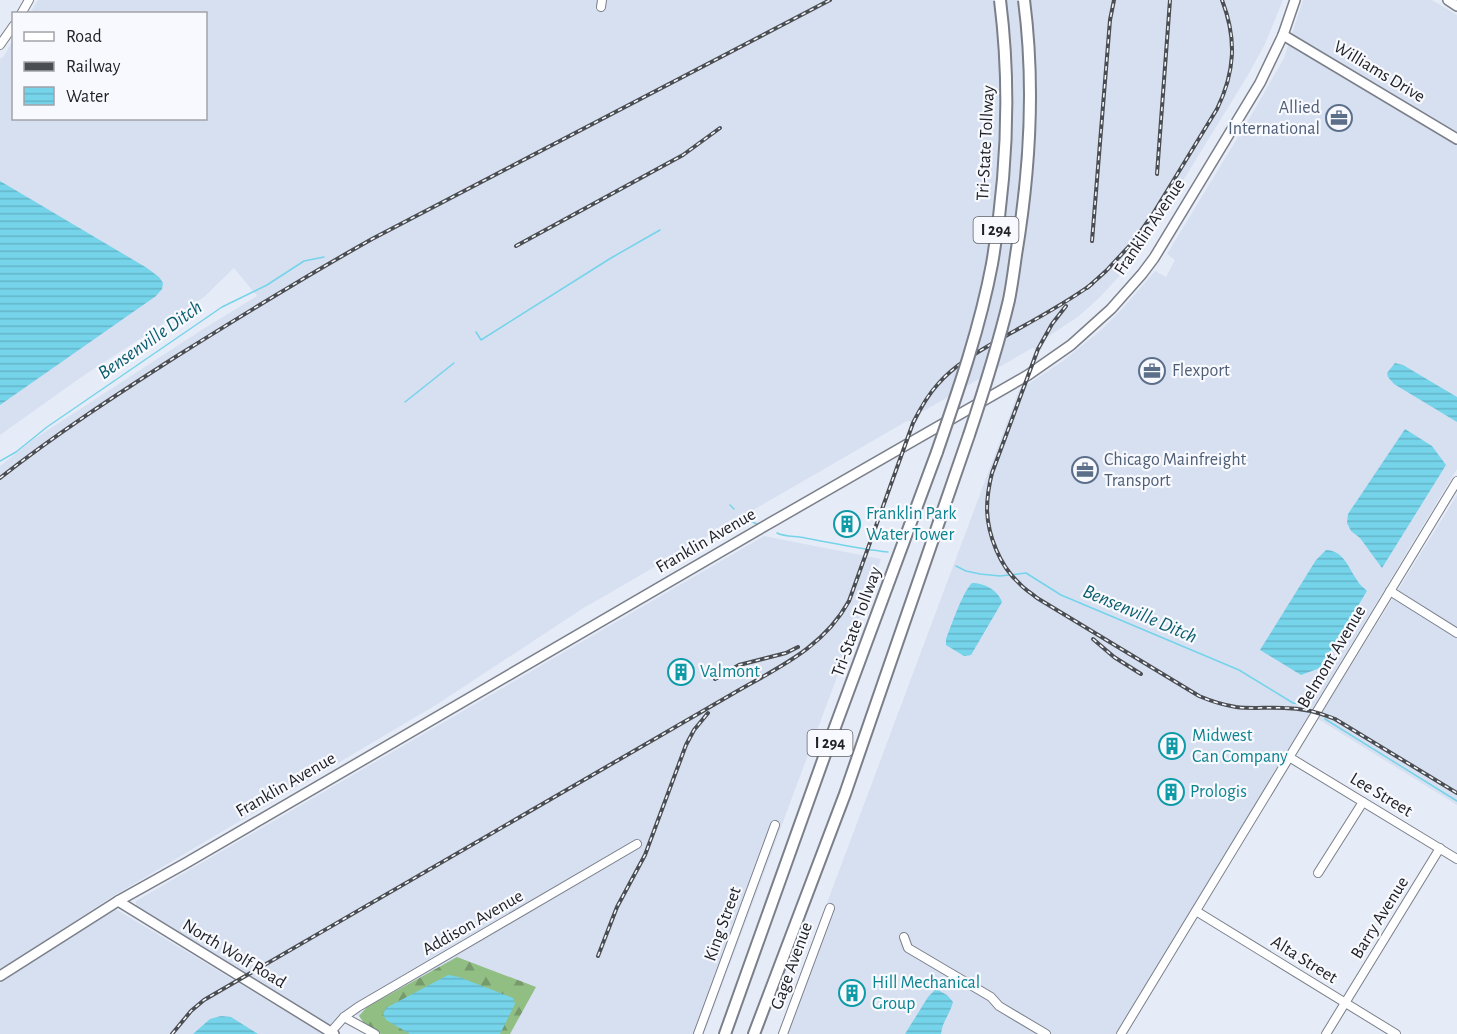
<svg xmlns="http://www.w3.org/2000/svg" width="1457" height="1034" font-family="'Alegreya Sans',sans-serif">
<defs>
<pattern id="forest-firs" width="22" height="20" patternUnits="userSpaceOnUse" patternTransform="scale(1.5)"><rect width="22" height="20" fill="#91be83"/><path d="M5 1l3.5 6h-7zM16 11l3.5 6h-7z" fill="#769a6b"/></pattern>
<pattern id="water-rules" width="6" height="5" patternUnits="userSpaceOnUse" patternTransform="scale(1.5)"><rect width="6" height="5" fill="#75d3ea"/><path d="M0 2.5h6" fill="none" stroke="#65b5c9"/></pattern>
</defs>
<rect width="100%" height="100%" fill="#e6ecf7"/>
<!-- built -->
<g fill="#d6e0f1">
<polygon points="38,0 1283,0 1265,44 1248,75 1141,249 1123,272 1099,298 1079,316 1046,338 1041,350 1032,348 922,412 916,423 907,421 582,609 436,705 110,898 0,970 0,466 34,439 200,331 257,296 234,268 204,297 83,376 0,435 0,59 4,56 13,40 14,118 206,118 206,14 30,13"/>
<polygon points="1303,0 1432,0 1457,15 1457,469 1117,1034 778,1034 1019,390 1063,361 1101,330 1123,308 1155,271 1166,277 1175,260 1167,254 1252,114 1284,58"/>
<polygon points="1457,495 1457,805 1318,719"/>
<polygon points="764,536 881,559 704,1034 381,1034 366,1026 359,1016 347,1011 330,1028 136,907 136,901"/>
<polygon points="114,908 323,1034 0,1034 0,983"/>
</g>
<!-- forest -->
<polygon fill="url(#forest-firs)" points="457,957 536,987 510,1034 381,1034 366,1026 359,1016 367,1007"/>
<!-- water -->
<g fill="url(#water-rules)">
<polygon points="0,181 147,268 159,277 163,283 162,289 156,296 0,405"/>
<polygon points="1395,363 1403,365 1457,397 1457,422 1394,384 1388,377 1387,373"/>
<polygon points="1405,429 1432,446 1446,465 1382,568 1360,538 1351,531 1347,523 1348,514"/>
<path d="M 1326,550 C 1344,551 1348,567 1357,580 C 1359,584 1364,588 1367,591 L 1320,668 L 1301,675 L 1260,650 L 1316,560 Z"/>
<path d="M 972,583 C 984,583 998,590 1002,602 L 971,655 L 964,656 L 946,645 L 946,639 C 952,624 962,593 972,583 Z"/>
<polygon points="448,975 459,977 513,998 515,1004 500,1034 410,1034 386,1020 383,1014 386,1008"/>
<path d="M 936,989 L 947,995 L 953,1002 C 950,1014 942,1022 941,1034 L 905,1034 L 928,997 Z"/>
<polygon points="221,1016 231,1017 258,1034 193,1034 210,1019"/>
</g>
<g fill="none" stroke-linecap="round" stroke-linejoin="round">
<!-- stream -->
<g stroke="#75d3ea" stroke-width="1.5">
<polyline points="476,332 481,340 611,258 660,230"/>
<polyline points="405,402 454,363"/>
<polyline points="0,461 16,452 47,427 222,307 267,285 304,261 324,257"/>
<polyline points="730,505 734,509"/>
<polyline points="744,518 757,524"/>
<path d="M 777,533 C 785,537 796,536 805,538 C 833,543 860,549 888,552"/>
<polyline points="956,566 966,571 980,574 1000,576 1026,573 1061,595 1239,670 1293,703 1308,705"/>
<polyline points="1325,719 1457,801"/>
</g>
<defs>
<g id="minor">
<polyline points="601,7 602,0"/>
<polyline points="21,14 29,0"/>
<polyline points="0,45 14,25"/>
<polyline points="1390,591 1457,633"/>
<polyline points="1289,757 1457,859"/>
<polyline points="1318,873 1363,802"/>
<polyline points="1196,911 1396,1034"/>
<polyline points="904,937 908,948 991,997 999,1006 1046,1034"/>
<polyline points="344,1017 375,1034"/>
<polyline points="329,1034 344,1017 358,1007 637,844"/>
<polyline points="698,1034 775,825"/>
<polyline points="783,1034 830,908"/>
<polyline points="1121,1034 1457,481"/>
<polyline points="1326,1034 1440,848"/>
</g>
<g id="major">
<polyline points="1448,0 1457,6"/>
<polyline points="1283,35 1457,139"/>
<polyline points="118,901 334,1034"/>
<polyline points="0,976 118,901 186,863 770,523 1028,375 1071,345 1111,309 1142,274 1154,258 1260,83 1283,35 1295,0"/>
</g>
<g id="highway">
<polyline points="725,1034 828,746 937,452"/>
<polyline points="754,1034 845,794 969,435"/>
</g>
</defs>
<!-- minor casing -->
<use href="#minor" stroke="#7a7f89" stroke-width="10"/>
<!-- major casing -->
<use href="#major" stroke="#7a7f89" stroke-width="12"/>
<!-- highway casing -->
<use href="#highway" stroke="#7a7f89" stroke-width="14"/>
<!-- minor -->
<use href="#minor" stroke="#fff" stroke-width="8"/>
<!-- major -->
<use href="#major" stroke="#fff" stroke-width="9"/>
<!-- highway -->
<use href="#highway" stroke="#fff" stroke-width="10"/>
<defs>
<g id="rail">
<polyline points="1157,174 1170,0"/>
<polyline points="1092,241 1110,20 1114,0"/>
<polyline points="516,246 683,155 720,128"/>
<path d="M 1087,288 L 1106,271 L 1134,241 L 1153,214 L 1217,109 C 1235,72 1237,39 1222,0"/>
<path d="M 1066,306 L 1052,324 L 1038,349 L 992,473 C 989,485 987,498 987,510 C 988,536 1000,566 1019,583 C 1024,589 1031,593 1037,598 L 1199,696 C 1211,701 1223,705 1236,707 C 1252,709 1268,707 1284,708 C 1302,708 1318,712 1335,719 L 1457,793"/>
<path d="M 0,478 C 56,434 116,395 177,356 C 241,316 306,276 372,239 L 830,0"/>
<polyline points="1093,639 1114,657 1141,674"/>
<polyline points="715,679 739,665 786,653 798,647"/>
<polyline points="598,956 617,907 645,855 686,745 694,730 708,713"/>
<path d="M 172,1034 L 191,1011 L 204,1000 L 734,693 C 779,667 823,648 849,601 L 913,423 C 920,409 927,396 938,384 C 957,362 985,348 1009,334 C 1038,318 1066,303 1092,284"/>
</g>
</defs>
<!-- rail casing -->
<use href="#rail" stroke="#4a4d52" stroke-width="4"/>
<!-- rail -->
<use href="#rail" stroke="#f7f9fe" stroke-width="1.5" stroke-dasharray="4.5" stroke-linecap="butt"/>
<defs>
<g id="highway-bridge">
<path d="M 969,435 C 984,390 998,346 1009,300 C 1012,285 1014,269 1016,255 C 1030,171 1035,84 1024,0"/>
<path d="M 937,452 C 958,391 980,328 992,264 C 1007,177 1011,87 1000,0"/>
</g>
</defs>
<!-- highway-bridge casing -->
<use href="#highway-bridge" stroke="#7a7f89" stroke-width="14" stroke-linecap="butt"/>
<!-- highway-bridge -->
<use href="#highway-bridge" stroke="#fff" stroke-width="10"/>
</g>
<!-- icons -->
<defs>
<symbol id="office-ring" viewBox="-11 -11 22 22"><circle r="9.5" fill="#f7f9fe" stroke="#5c6f8a" stroke-width="1.5"/><path d="M-6-3h4V-5.5h4V-3h4V5H-6ZM-1-4.5V-3h2v-1.5ZM-6 0V1H6V0Z" fill="#5c6f8a"/></symbol>
<symbol id="building-ring" viewBox="-11 -11 22 22"><circle r="9.5" fill="#f7f9fe" stroke="#0f9aa8" stroke-width="1.5"/><path d="M-4-6H4V6H1V3H-1V6H-4ZM-2.5-4.3h1.7v1.8h-1.7ZM.8-4.3h1.7v1.8H.8ZM-2.5-1h1.7V.8h-1.7ZM.8-1h1.7V.8H.8Z" fill="#0f9aa8"/></symbol>
</defs>
<g fill-rule="evenodd">
<use href="#office-ring" x="1324" y="103" width="30" height="30"/>
<use href="#office-ring" x="1137" y="356" width="30" height="30"/>
<use href="#office-ring" x="1070" y="455" width="30" height="30"/>
<use href="#building-ring" x="832" y="509" width="30" height="30"/>
<use href="#building-ring" x="666" y="657" width="30" height="30"/>
<use href="#building-ring" x="1157" y="731" width="30" height="30"/>
<use href="#building-ring" x="1156" y="777" width="30" height="30"/>
<use href="#building-ring" x="837" y="978" width="30" height="30"/>
</g>
<g text-anchor="middle" dominant-baseline="central" stroke-width="4.5" stroke-linejoin="round" paint-order="stroke">
<!-- shield labels -->
<g fill="#f7f9fe" stroke="#606267" stroke-width="1.5">
<rect x="973.5" y="217" width="45" height="26" rx="4.5"/>
<rect x="807.5" y="730" width="45" height="26" rx="4.5"/>
</g>
<g font-size="16" font-weight="bold" fill="#202226">
<text x="996" y="230">I 294</text>
<text x="830" y="743">I 294</text>
</g>
<!-- street labels -->
<g font-size="18" fill="#202226" stroke="#f7f9fe">
<text transform="translate(1379 72) rotate(31)">Williams Drive</text>
<text transform="translate(986 143) rotate(-87)">Tri-State Tollway</text>
<text transform="translate(1150 227) rotate(-56)">Franklin Avenue</text>
<text transform="translate(706 541) rotate(-30)">Franklin Avenue</text>
<text transform="translate(857 622) rotate(-70)">Tri-State Tollway</text>
<text transform="translate(1332 657) rotate(-59)">Belmont Avenue</text>
<text transform="translate(286 785) rotate(-30)">Franklin Avenue</text>
<text transform="translate(1381 795) rotate(31)">Lee Street</text>
<text transform="translate(1380 918) rotate(-58)">Barry Avenue</text>
<text transform="translate(473 923) rotate(-30)">Addison Avenue</text>
<text transform="translate(723 924) rotate(-70)">King Street</text>
<text transform="translate(234 954) rotate(31)">North Wolf Road</text>
<text transform="translate(1304 960) rotate(32)">Alta Street</text>
<text transform="translate(792 966) rotate(-70)">Gage Avenue</text>
</g>
<!-- service labels -->
<g font-size="18" fill="#4e5e75" stroke="#f7f9fe" text-anchor="start">
<text x="1320" y="108" text-anchor="end">Allied<tspan x="1320" dy="21">International</tspan></text>
<text x="1172" y="371">Flexport</text>
<text x="1104" y="460">Chicago Mainfreight<tspan x="1104" dy="21">Transport</tspan></text>
</g>
<!-- culture labels -->
<g font-size="18" fill="#0d838f" stroke="#f7f9fe" text-anchor="start">
<text x="866" y="514">Franklin Park<tspan x="866" dy="21">Water Tower</tspan></text>
<text x="700" y="672">Valmont</text>
<text x="1192" y="736">Midwest<tspan x="1192" dy="21">Can Company</tspan></text>
<text x="1190" y="792">Prologis</text>
<text x="872" y="983">Hill Mechanical<tspan x="872" dy="21">Group</tspan></text>
</g>
<!-- water labels -->
<g font-size="20" font-style="italic" fill="#0a5d6d" stroke="#f7f9fe">
<text transform="translate(150 340) rotate(-35)">Bensenville Ditch</text>
<text transform="translate(1140 614) rotate(23)">Bensenville Ditch</text>
</g>
</g>
<!-- legend -->
<rect x="12" y="12" width="195" height="108" fill="#f7f9fe" stroke="#a1a3a8" stroke-width="1.5"/>
<rect x="24" y="32" width="30" height="9" fill="#ffffff" stroke="#a1a3a8" stroke-width="1.5"/>
<text x="66" y="42" font-size="18" fill="#202226">Road</text>
<rect x="24" y="62" width="30" height="9" fill="#4a4d52" stroke="#a1a3a8" stroke-width="1.5"/>
<text x="66" y="72" font-size="18" fill="#202226">Railway</text>
<rect x="24" y="87" width="30" height="18" fill="url(#water-rules)" stroke="#a1a3a8" stroke-width="1.5"/>
<text x="66" y="102" font-size="18" fill="#202226">Water</text>
</svg>
